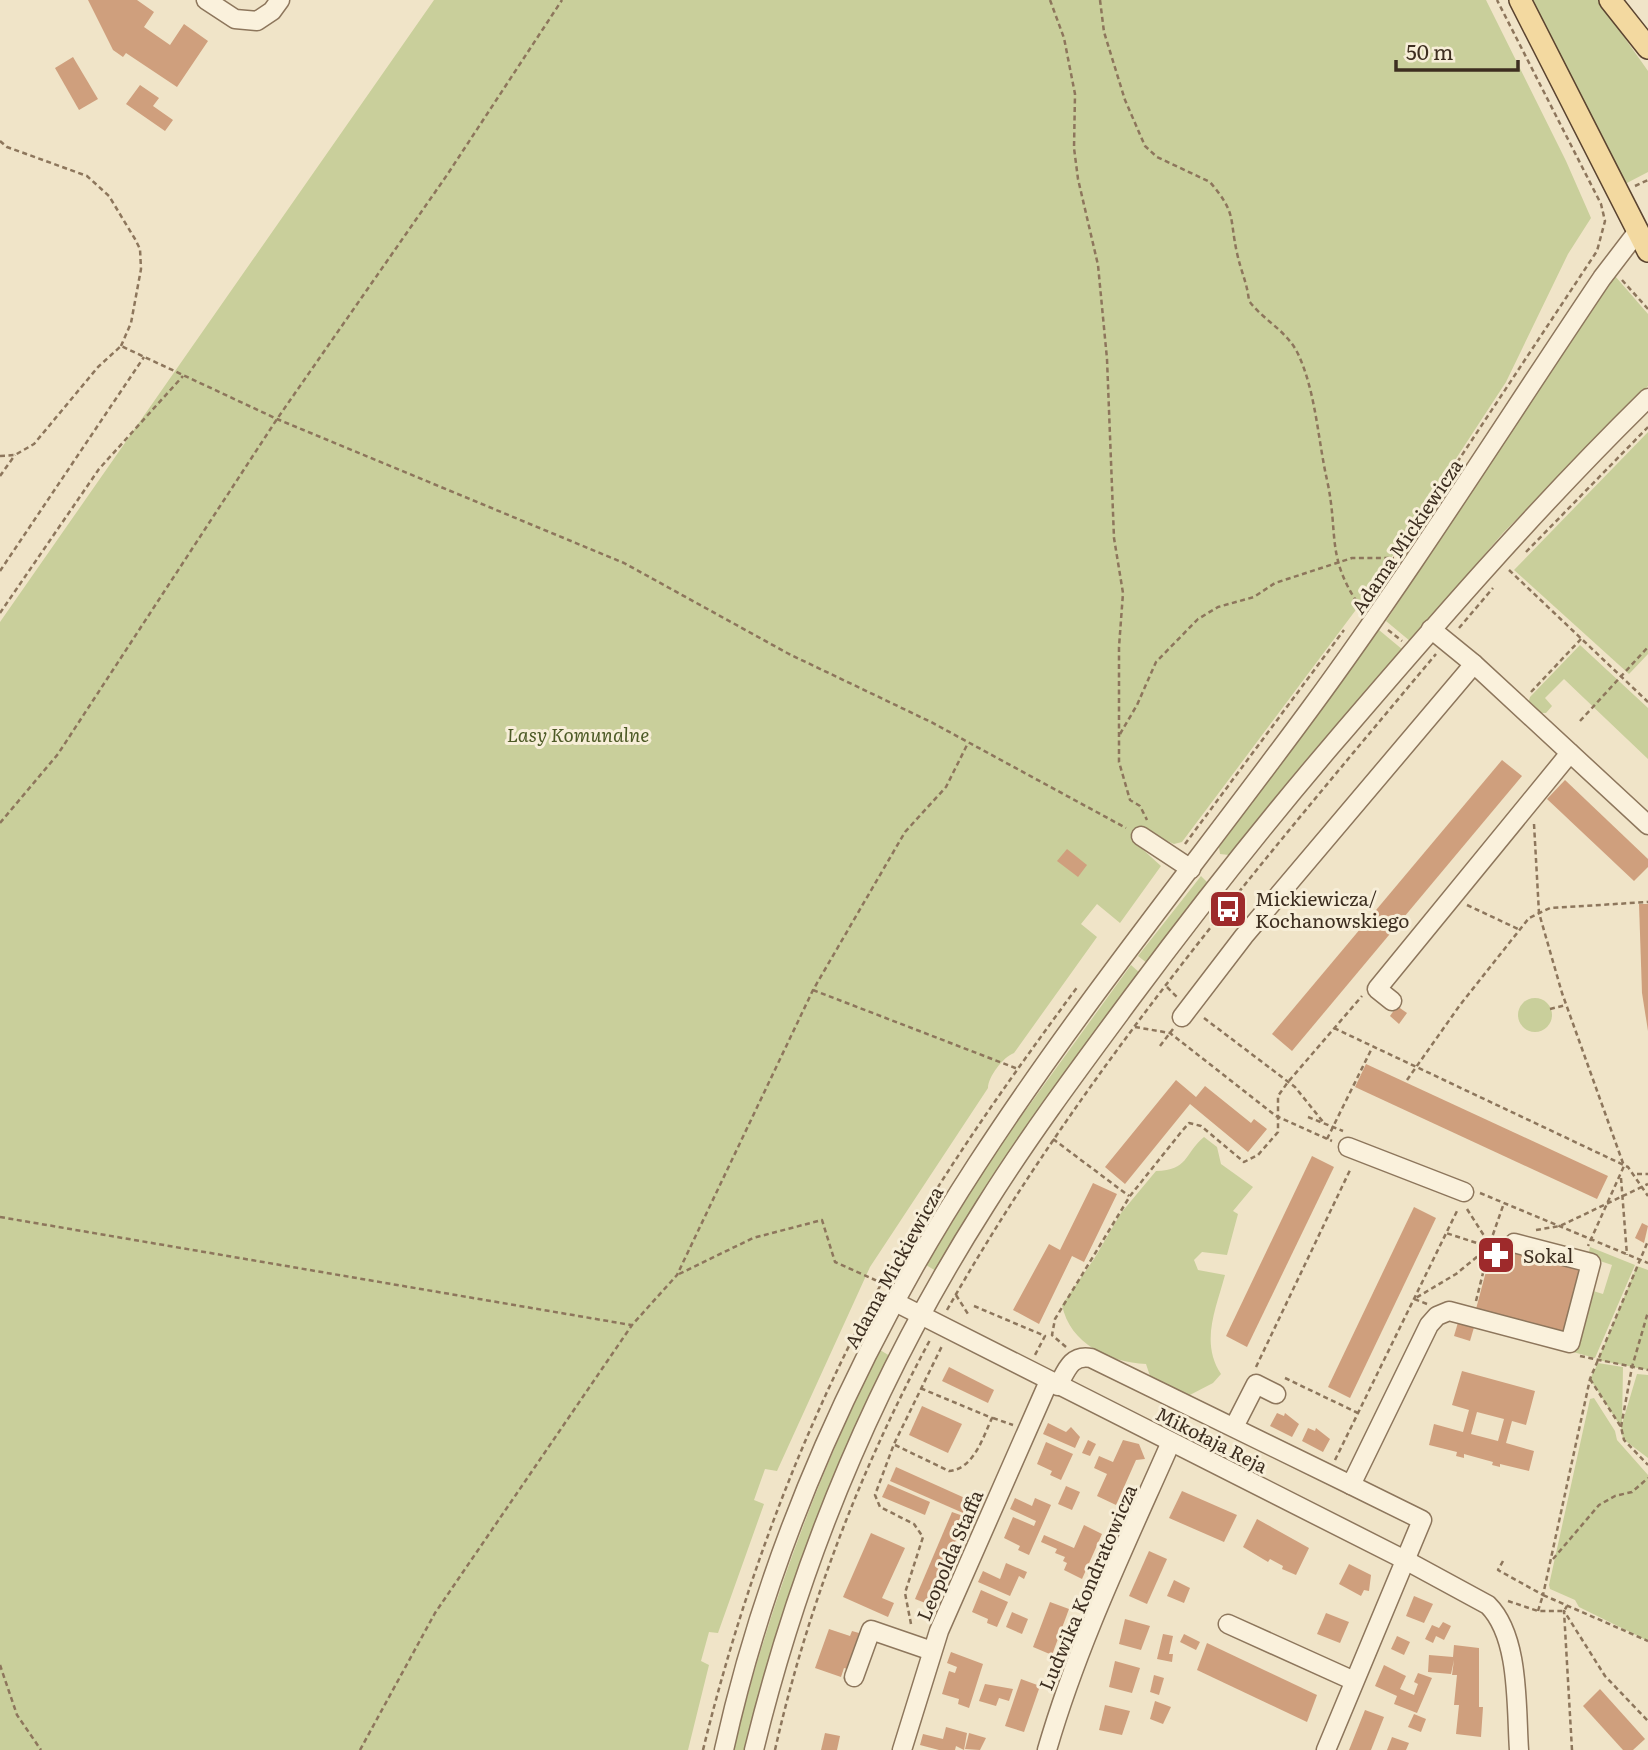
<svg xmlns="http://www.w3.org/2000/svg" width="1648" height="1750" font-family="Literata,serif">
<rect width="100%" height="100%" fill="#f0e4c8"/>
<!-- green -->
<g fill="#c9cf9b">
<path d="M 434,0 L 1486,0 L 1566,161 L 1591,218 L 1568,254 L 1506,382 L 1367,595 L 1182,842 L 1174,844 L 1147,832 L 1139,846 L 1161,866 L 1120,923 L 1097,904 L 1081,924 L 1097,937 L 1014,1053 C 1003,1057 988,1077 988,1088 L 870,1267 L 777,1471 L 765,1469 L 754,1500 L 764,1504 L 718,1633 L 709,1632 L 701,1661 L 709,1665 L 688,1750 L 0,1750 L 0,622 Z"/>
<polygon points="1530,0 1598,0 1648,71 1648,172 1625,184"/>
<polygon points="1615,276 1648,314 1648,386 1503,533 1410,641 1386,621"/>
<polygon points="1648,432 1648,654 1629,674 1514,570"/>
<polygon points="1379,630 1403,650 1229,855 1220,854 1219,847"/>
<polygon points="1580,645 1648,708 1648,759 1564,679 1545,698 1552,706 1546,713 1538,713 1528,704 1530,697"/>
<polygon points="1201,876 1207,882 1204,886 1147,963 1138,956"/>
<polygon points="1131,965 1140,973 1015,1143 936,1271 926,1265 996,1151"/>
<circle cx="1535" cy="1015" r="17"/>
<path d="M 1204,1137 L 1217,1147 L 1221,1164 L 1253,1187 L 1233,1211 L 1238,1214 L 1227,1255 L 1202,1252 L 1194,1260 L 1198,1270 L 1225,1275 C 1216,1309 1200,1342 1221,1374 L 1213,1383 L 1186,1397 L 1151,1379 L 1146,1364 C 1109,1362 1070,1344 1062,1305 L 1094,1259 L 1121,1213 L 1156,1171 C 1189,1170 1183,1155 1204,1137 Z"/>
<polygon points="1590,1247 1635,1265 1595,1358 1573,1352 1590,1290 1603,1294 1612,1265 1588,1257"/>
<polygon points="1637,1266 1648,1270 1648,1370 1598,1360"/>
<path d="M 880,1350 L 890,1356 C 827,1484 780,1611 745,1750 L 733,1750 C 768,1611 816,1479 880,1350 Z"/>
<polygon points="1598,1363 1623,1367 1622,1424 1637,1374 1648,1375 1648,1458 1623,1439 1621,1427 1590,1379"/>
<polygon points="1594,1398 1615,1431 1617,1440 1648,1475 1648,1641 1579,1607 1575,1600 1550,1589 1549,1585 1590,1399"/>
</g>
<!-- building -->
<g fill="#cf9f7d" fill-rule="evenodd">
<polygon points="88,0 137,0 154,12 144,27 170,45 184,24 208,41 177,87 126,53 123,57 113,50"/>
<polygon points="73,57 98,99 79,110 55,68"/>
<polygon points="140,85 159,98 153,106 173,120 165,131 126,104"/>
<polygon points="1502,760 1522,776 1292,1051 1272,1034"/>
<polygon points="1565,780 1648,859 1648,867 1634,881 1547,799"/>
<polygon points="1067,849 1087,865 1078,877 1057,861"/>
<polygon points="1639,904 1648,904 1648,1031 1642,993"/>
<polygon points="1397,1006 1407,1013 1399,1024 1390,1016"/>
<polygon points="1366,1064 1608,1176 1597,1199 1355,1087"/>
<polygon points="1176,1080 1196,1097 1205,1086 1251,1123 1254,1119 1267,1129 1248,1152 1190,1104 1125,1184 1105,1167"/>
<polygon points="1312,1156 1334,1167 1247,1347 1226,1336"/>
<polygon points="1093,1183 1117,1194 1084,1262 1072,1256 1039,1324 1013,1310 1049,1244 1060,1250"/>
<polygon points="1414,1207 1436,1218 1350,1398 1328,1387"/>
<polygon points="1642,1223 1648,1226 1644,1243 1635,1238"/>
<polygon points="1493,1245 1580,1268 1564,1332 1476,1309"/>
<polygon points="1459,1319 1475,1324 1470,1341 1454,1336"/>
<polygon points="949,1367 994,1390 988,1403 942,1381"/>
<path d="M 1462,1371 L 1535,1391 L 1526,1425 L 1512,1421 L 1506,1443 L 1534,1451 L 1529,1471 L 1500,1464 L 1500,1467 L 1492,1465 L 1493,1462 L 1464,1454 L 1464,1458 L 1456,1456 L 1457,1452 L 1429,1445 L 1434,1424 L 1463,1432 L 1469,1410 L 1452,1405 ZM 1477,1412 L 1504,1419 L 1498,1441 L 1471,1434 Z"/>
<polygon points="922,1406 962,1424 948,1453 909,1435"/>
<polygon points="1277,1413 1284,1416 1285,1413 1299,1424 1292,1437 1270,1426"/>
<polygon points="1048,1423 1066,1432 1071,1427 1080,1437 1075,1448 1043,1434"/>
<polygon points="1308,1428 1315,1431 1316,1428 1330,1439 1323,1452 1302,1441"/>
<polygon points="1088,1440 1096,1444 1090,1456 1082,1453"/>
<polygon points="1123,1440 1139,1444 1145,1459 1136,1460 1116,1505 1097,1496 1107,1474 1094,1468 1099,1456 1113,1462"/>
<polygon points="1046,1442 1073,1454 1061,1480 1050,1475 1052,1471 1037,1464"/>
<polygon points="896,1467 976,1503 970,1516 890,1481"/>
<polygon points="888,1484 930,1502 925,1515 882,1497"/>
<polygon points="1066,1486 1080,1492 1072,1510 1058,1504"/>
<polygon points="1182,1491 1237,1515 1224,1542 1169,1518"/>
<polygon points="1015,1498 1032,1506 1035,1498 1051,1505 1029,1555 1018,1550 1020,1546 1004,1538 1013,1517 1034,1526 1036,1521 1010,1509"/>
<polygon points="952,1512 966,1517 928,1604 915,1599"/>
<polygon points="1257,1519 1309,1548 1296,1575 1282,1569 1283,1566 1270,1559 1268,1562 1243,1547"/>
<polygon points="1084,1525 1102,1534 1082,1579 1064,1570 1067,1563 1063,1561 1065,1557 1055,1553 1057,1549 1041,1542 1044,1535 1074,1548"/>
<polygon points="871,1533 905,1548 882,1598 894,1603 888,1617 843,1597"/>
<polygon points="1149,1551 1167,1559 1147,1604 1129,1596"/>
<polygon points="1006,1563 1027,1572 1024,1579 1019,1576 1010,1596 978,1582 983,1571 1000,1579"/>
<polygon points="1349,1564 1371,1575 1369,1591 1364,1590 1361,1596 1339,1584"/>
<polygon points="1174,1580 1190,1588 1184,1603 1167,1596"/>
<polygon points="981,1590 1008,1602 997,1627 987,1623 988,1619 972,1612"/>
<polygon points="1414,1596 1433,1604 1424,1623 1406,1616"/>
<polygon points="1050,1602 1069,1609 1052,1655 1033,1647"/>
<polygon points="1012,1612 1028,1619 1022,1634 1006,1627"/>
<polygon points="1326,1613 1349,1622 1340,1643 1317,1634"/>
<polygon points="1125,1619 1150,1626 1141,1650 1119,1644"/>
<polygon points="1443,1622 1451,1626 1444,1640 1436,1636 1433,1643 1425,1639 1432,1625 1439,1628"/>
<polygon points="829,1629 850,1636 852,1631 859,1633 847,1669 844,1668 841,1677 815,1668"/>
<polygon points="1163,1634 1173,1636 1169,1654 1173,1654 1172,1662 1157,1659"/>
<polygon points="1184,1634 1200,1642 1196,1650 1180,1642"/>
<polygon points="1397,1636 1410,1642 1404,1655 1391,1649"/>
<polygon points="1207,1643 1317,1695 1307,1722 1197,1670"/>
<polygon points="1454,1645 1479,1648 1479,1707 1483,1707 1481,1737 1456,1734 1459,1705 1454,1705 1457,1675 1452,1675 1454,1660 1451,1674 1428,1672 1429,1655 1453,1657"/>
<polygon points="951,1652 983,1664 969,1708 958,1704 959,1699 942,1694 949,1671 955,1673 957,1667 947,1663"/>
<polygon points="1115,1661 1140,1668 1132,1693 1109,1687"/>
<polygon points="1384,1665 1406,1676 1400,1689 1414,1695 1418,1684 1414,1682 1418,1673 1432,1678 1417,1713 1394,1704 1397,1696 1375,1686"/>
<polygon points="1154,1675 1164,1678 1159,1695 1150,1692"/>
<polygon points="1021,1679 1040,1686 1024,1732 1005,1726"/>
<polygon points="985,1684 1013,1689 1009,1701 999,1698 996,1706 979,1701"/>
<polygon points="1600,1689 1645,1739 1633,1750 1623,1750 1583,1706"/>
<polygon points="1155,1701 1171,1707 1163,1724 1150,1719"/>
<polygon points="1105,1705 1130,1711 1122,1735 1099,1730"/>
<polygon points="1365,1710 1384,1717 1371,1750 1349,1750"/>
<polygon points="1414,1714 1426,1719 1421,1732 1408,1727"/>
<polygon points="946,1727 967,1733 964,1750 956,1746 955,1750 939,1750 920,1745 923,1734 943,1739"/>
<polygon points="825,1733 840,1736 837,1750 821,1750"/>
<polygon points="969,1733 986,1738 980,1750 965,1749"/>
<polygon points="1392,1737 1409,1743 1406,1750 1387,1750"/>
</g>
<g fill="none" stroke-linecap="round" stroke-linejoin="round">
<defs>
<g id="minor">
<polyline points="206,0 235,19 257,21 272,11 280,0"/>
<polyline points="1431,629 1474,664 1648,825"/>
<polyline points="1141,836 1191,869"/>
<polyline points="1392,1001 1377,989 1570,753"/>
<polyline points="1182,1017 1244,936 1474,664"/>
<polyline points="1348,1147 1464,1192"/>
<path d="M 895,1302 L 1407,1561 L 1488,1605 C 1520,1637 1516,1707 1519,1750"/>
<path d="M 1058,1386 C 1066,1371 1071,1354 1091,1358 L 1351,1485 L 1429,1325 L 1437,1316 L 1449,1311 L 1570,1343 L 1591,1263 L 1514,1243"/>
<polyline points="1234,1427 1256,1384 1276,1394"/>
<polyline points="1228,1624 1352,1680"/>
<polyline points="854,1677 871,1630 932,1651"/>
<path d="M 724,1750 C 770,1542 861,1342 977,1164 C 1079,1007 1199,860 1310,709 C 1413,569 1505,422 1602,278 L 1638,231"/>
<path d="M 754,1750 C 801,1557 878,1374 985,1206 C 1030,1134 1081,1066 1132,997 C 1196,911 1262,827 1332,745 C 1434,626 1536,508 1648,398"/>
<polyline points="902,1750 939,1631 1049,1381"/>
<path d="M 1047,1750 C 1078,1643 1126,1544 1171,1442"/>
<polyline points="1326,1750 1422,1520 1351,1485"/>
</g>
<g id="major">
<polyline points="1520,0 1648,251"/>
<polyline points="1610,0 1648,48"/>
</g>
</defs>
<!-- minor casing -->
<use href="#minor" stroke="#8d765c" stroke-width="21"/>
<!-- major casing -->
<use href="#major" stroke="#5b4430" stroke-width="24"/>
<!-- path -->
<g stroke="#8d765c" stroke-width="2.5" stroke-dasharray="5 3.5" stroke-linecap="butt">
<polyline points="1050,0 1064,38 1075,94 1074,148 1078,179 1098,265 1107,359 1114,538 1123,593 1119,647 1119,762 1130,800 1140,806 1147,820"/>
<path d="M 1100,0 L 1104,32 L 1125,100 L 1145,146 L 1157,157 L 1210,182 C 1237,214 1229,217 1237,253 C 1241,272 1247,282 1249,301 C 1265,322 1288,331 1299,356 C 1316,394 1318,440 1327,480 C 1339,534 1325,557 1361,608"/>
<polyline points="0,141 7,147 87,176 109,196 135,239 140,249 141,269 131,323 121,346"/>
<polyline points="1635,186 1648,180"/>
<polyline points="1622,280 1648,309"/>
<polyline points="0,456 15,455 34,444 98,367 121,346 277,419 624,563 789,654 931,722 1126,828"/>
<polyline points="0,476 15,455"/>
<polyline points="1415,526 1597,251 1605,221 1601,204 1497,0"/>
<polyline points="1526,552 1648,427"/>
<polyline points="1509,570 1648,702"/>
<polyline points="0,571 144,357"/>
<polyline points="0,613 99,469 183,376"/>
<polyline points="1459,628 1493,588"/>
<polyline points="1388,630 1402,641"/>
<polyline points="1531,692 1581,639"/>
<polyline points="1580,721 1648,647"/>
<polyline points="1120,734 1137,705 1156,662 1198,619 1218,607 1254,597 1275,583 1352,558 1394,558"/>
<polyline points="0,823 58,754 277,419 447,175 562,0"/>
<polyline points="1534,824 1539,913 1562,993 1624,1166 1588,1246"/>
<polyline points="1185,844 1344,630"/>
<polyline points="1467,905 1518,929"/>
<polyline points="1222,911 1230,927"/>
<polyline points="1167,987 1177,997"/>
<polyline points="813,990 1018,1069"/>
<polyline points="1550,1009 1566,1005"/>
<polyline points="1204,1018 1295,1087 1324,1123"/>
<polyline points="1135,1027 1170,1033 1276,1116 1332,1141"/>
<polyline points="1334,1028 1628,1167 1648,1196"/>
<polyline points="1160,1046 1173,1029"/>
<polyline points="1407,1080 1460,1005 1529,918 1550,908 1648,902"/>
<polyline points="1308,1117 1343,1131"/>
<polyline points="1053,1139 1129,1196"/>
<polyline points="1327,1139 1372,1048"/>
<polyline points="1637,1174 1648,1174"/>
<polyline points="1621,1178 1627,1255"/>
<polyline points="1480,1193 1648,1263"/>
<polyline points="1467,1209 1490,1245 1499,1240"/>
<polyline points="0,1217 631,1325"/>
<polyline points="1536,1230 1560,1226 1648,1184"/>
<polyline points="1490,1243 1504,1203"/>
<polyline points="679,1274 753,1238 822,1220 835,1262 882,1283"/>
<polyline points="956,1295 968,1314"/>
<polyline points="1476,1301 1489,1249"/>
<polyline points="1427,1304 1414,1299 1456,1274 1489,1247 1446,1233"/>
<polyline points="974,1306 1045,1336 1035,1355"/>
<path d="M 947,1310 C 1082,1072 1261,863 1436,654"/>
<polyline points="1066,1347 1052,1335 1055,1319 1130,1196 1182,1131 1189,1123 1201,1126 1244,1162 1258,1155 1278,1132 1278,1096 1288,1082 1362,996"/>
<polyline points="1580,1356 1648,1370"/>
<polyline points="1256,1367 1351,1168"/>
<polyline points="1285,1378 1358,1413"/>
<polyline points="1590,1379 1621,1427 1624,1440 1648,1465"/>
<polyline points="993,1418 1013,1425"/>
<polyline points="1621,1427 1632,1367 1648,1312"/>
<path d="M 895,1445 L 949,1471 C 974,1469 983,1437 992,1418 L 920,1388"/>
<polyline points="1335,1460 1458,1209"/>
<polyline points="1553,1559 1599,1505 1615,1496 1632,1492 1648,1478"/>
<polyline points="1503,1561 1498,1570 1543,1595 1590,1379 1648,1241"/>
<polyline points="1508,1601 1538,1611 1564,1611 1567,1606"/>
<polyline points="1538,1611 1543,1595 1648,1641"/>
<polyline points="911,1624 905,1593 923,1537 914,1524 880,1507 875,1495 894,1444 942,1346"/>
<polyline points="0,1665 17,1715 41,1750"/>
<polyline points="360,1750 435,1613 632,1325 677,1275 813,990 905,832 946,787 968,743"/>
<path d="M 703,1750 C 751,1554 826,1367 933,1195 C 978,1123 1028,1054 1078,986"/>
<path d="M 775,1750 C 807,1608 861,1468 930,1340"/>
<polyline points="1572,1750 1564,1611 1605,1676 1648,1721"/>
</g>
<!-- minor -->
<use href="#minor" stroke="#faf1dc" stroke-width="18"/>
<!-- major -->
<use href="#major" stroke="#f3d9a0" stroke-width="21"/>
</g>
<!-- icons -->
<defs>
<symbol id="bus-square" viewBox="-11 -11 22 22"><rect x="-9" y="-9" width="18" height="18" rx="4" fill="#9e2a2b" stroke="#f7eed8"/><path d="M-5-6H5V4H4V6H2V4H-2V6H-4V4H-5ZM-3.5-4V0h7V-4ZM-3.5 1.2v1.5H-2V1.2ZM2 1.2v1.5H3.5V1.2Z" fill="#fff"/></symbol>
<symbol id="pharmacy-square" viewBox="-11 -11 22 22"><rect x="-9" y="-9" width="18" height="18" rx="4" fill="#9e2a2b" stroke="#f7eed8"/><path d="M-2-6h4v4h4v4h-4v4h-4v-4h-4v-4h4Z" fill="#fff"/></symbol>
</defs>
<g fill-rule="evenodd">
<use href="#bus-square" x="1206" y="887" width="44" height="44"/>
<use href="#pharmacy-square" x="1474" y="1233" width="44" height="44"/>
</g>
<g text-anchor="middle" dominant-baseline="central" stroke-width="6" stroke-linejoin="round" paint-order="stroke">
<!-- street labels -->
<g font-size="19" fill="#3d2e20" stroke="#f7eed8">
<text transform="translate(1406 536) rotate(-56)">Adama Mickiewicza</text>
<text transform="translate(893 1267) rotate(-61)">Adama Mickiewicza</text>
<text transform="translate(1212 1439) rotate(27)">Mikołaja Reja</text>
<text transform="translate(949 1555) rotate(-67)">Leopolda Staffa</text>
<text transform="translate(1087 1587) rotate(-67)">Ludwika Kondratowicza</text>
</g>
<!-- park labels -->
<g font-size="19" font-style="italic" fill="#4d5a26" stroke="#f7eed8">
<text x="578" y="734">Lasy Komunalne</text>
</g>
<!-- poi labels -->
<g font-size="19" fill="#3d2e20" stroke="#f7eed8" text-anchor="start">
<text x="1255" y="898">Mickiewicza/<tspan x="1255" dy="22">Kochanowskiego</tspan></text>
<text x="1523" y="1255">Sokal</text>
</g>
</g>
<!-- scale -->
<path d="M1396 60v10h122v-10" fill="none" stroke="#3d2e20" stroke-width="3.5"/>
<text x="1406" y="60" font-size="21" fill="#3d2e20" stroke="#f7eed8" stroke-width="5" paint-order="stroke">50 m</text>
</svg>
